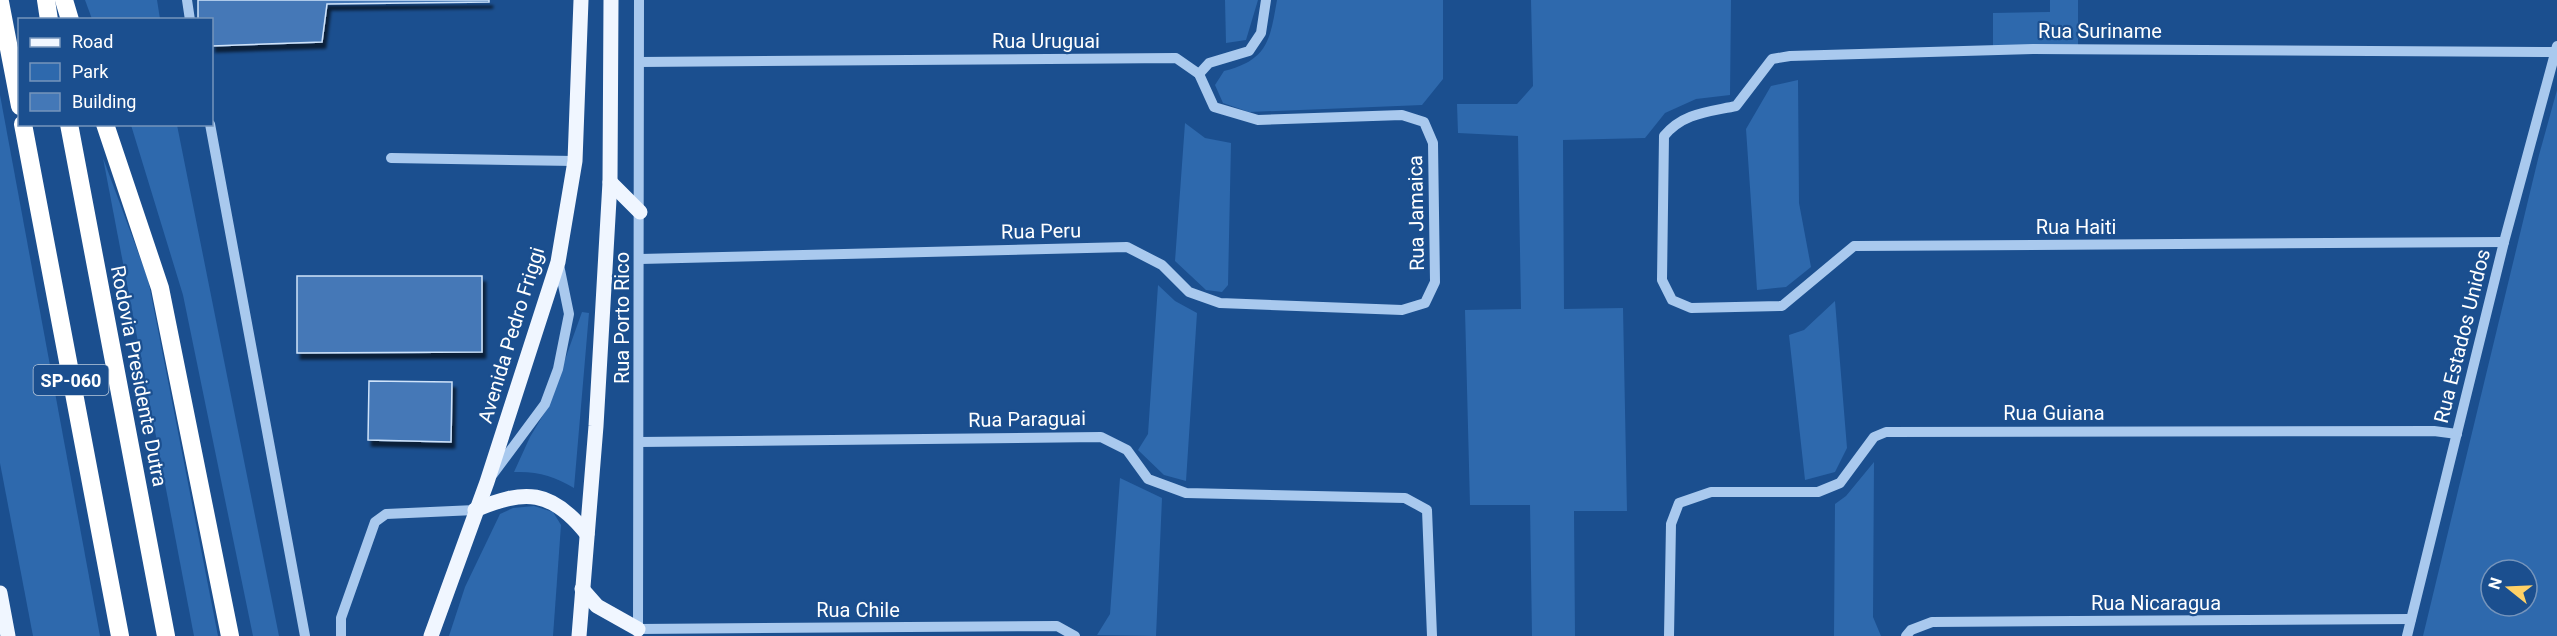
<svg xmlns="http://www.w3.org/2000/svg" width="2557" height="636" font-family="Roboto,sans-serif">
<defs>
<filter id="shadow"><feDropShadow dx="3.5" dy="6" stdDeviation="1.5" flood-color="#0009"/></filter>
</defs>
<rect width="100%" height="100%" fill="#1b4f8f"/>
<!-- green -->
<g fill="#2e69ad" fill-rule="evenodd">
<polygon points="85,0 157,0 160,19 92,19"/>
<polygon points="1225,0 1258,0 1246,40 1226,43"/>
<path d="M 1277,0 L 1443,0 L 1443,79 L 1422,105 L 1249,112 L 1223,103 L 1215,85 L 1224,71 C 1268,60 1270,40 1277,0 Z"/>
<polygon points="1531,0 1731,0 1730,95 1696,99 1665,113 1645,138 1563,140 1564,309 1623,308 1627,511 1574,511 1575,636 1532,636 1530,505 1470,505 1465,310 1521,309 1518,136 1458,133 1457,104 1517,104 1533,86"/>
<polygon points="2050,0 2078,0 2078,45 1993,46 1993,13 2050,12"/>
<polygon points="1798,80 1799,203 1811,267 1786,287 1757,290 1746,129 1771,86"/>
<path d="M 2557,90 L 2557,636 L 2423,636 L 2539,155 ZM 2491,570 L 2527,570 L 2527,606 L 2491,606 Z"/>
<polygon points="0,95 100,636 33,636 0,463"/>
<polygon points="1185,123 1205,138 1231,143 1228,285 1222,292 1206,290 1175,261"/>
<polygon points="131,125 177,125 279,636 253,636 183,295"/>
<polygon points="103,158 148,279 218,636 194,636"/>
<polygon points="1158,285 1175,301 1197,313 1186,481 1164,475 1138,450 1148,434"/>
<polygon points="1835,301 1847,448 1835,472 1805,480 1789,335 1804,330"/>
<path d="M 582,312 L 589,313 L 574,488 C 554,476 538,471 514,472 L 530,437 L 548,407 Z"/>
<polygon points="1874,462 1873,617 1881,636 1834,636 1835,504 1846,496"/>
<polygon points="1120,478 1162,498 1156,636 1097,635 1110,614"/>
<polygon points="534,506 553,512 561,525 553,636 449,636 465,587 500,514 513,508"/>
</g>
<!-- building -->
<g fill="#4478b7" stroke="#cfe3fa" stroke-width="1.5" filter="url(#shadow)">
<polygon points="198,0 489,0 489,2 327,4 322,42 212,46 212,20 198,20"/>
<polygon points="297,276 482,276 482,352 297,353"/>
<polygon points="369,381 452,382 451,442 368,440"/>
</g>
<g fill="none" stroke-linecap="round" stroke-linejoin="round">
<!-- minor -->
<g stroke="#a9c9ee" stroke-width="10">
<polyline points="187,0 190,20"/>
<polyline points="639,62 1176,58 1199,74 1214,107 1258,120 1402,115 1424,122 1433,143 1435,282 1425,303 1402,310 1220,303 1189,292 1162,265 1127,247 640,259"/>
<polyline points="1199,74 1209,63 1249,51 1261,33 1266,0"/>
<polyline points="210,124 305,636"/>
<polyline points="391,158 575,161"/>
<path d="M 2504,242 L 1854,246 L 1782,306 L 1691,308 L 1672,300 L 1662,280 L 1664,136 C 1683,113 1708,112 1736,106 L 1772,59 L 1790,56 L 2033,49 L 2555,52"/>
<polyline points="639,442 1101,437 1127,450 1148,479 1186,493 1405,498 1427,510 1432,636"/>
<polyline points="493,474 545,404 558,369 569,314 559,265"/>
<polyline points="638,629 1057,626 1075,636"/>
<polyline points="638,633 639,0"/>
<polyline points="341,636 341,618 375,522 386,514 475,510"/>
<polyline points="1669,636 1671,524 1679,503 1711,492 1818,492 1840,483 1874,437 1886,432 2434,431 2457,434"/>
<polyline points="1906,636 1911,630 1932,622 2411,619"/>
<polyline points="2407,636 2504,242 2557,46"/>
</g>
<!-- major -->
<g stroke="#f0f6ff" stroke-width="15">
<polyline points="610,182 640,212"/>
<path d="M 475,510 C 525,489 551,489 587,534"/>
<polyline points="582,589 597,606 638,629"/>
<polyline points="0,593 8,636"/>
<polyline points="431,636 487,482 558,262 575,161 581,0"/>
<polyline points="579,636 596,426 610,182 611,0"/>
</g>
<!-- highway -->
<g stroke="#fff" stroke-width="18">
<polyline points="46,0 49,20"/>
<polyline points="64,0 70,20"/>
<polyline points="0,2 20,106"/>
<polyline points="23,124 120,636"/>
<polyline points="69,124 166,636"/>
<polyline points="105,124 160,288 230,636"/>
</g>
</g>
<g text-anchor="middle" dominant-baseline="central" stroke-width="4.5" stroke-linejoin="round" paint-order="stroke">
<!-- shield labels -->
<rect fill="#1b4f8f" stroke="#bbcadd" stroke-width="1.5" x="33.5" y="365" width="75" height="30" rx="4.5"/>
<g font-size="18" font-weight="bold" fill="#fff">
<text x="71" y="380">SP-060</text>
</g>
<!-- street labels -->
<g font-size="20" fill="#fff" stroke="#1b4f8f">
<text x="2100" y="31">Rua Suriname</text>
<text x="1046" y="41">Rua Uruguai</text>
<text transform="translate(1416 213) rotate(-91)">Rua Jamaica</text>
<text x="2076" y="227">Rua Haiti</text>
<text transform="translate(1041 231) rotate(-1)">Rua Peru</text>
<text transform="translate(622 318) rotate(-90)">Rua Porto Rico</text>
<text transform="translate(511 335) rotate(-73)">Avenida Pedro Friggi</text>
<text transform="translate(2462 336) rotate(-76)">Rua Estados Unidos</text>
<text transform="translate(139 376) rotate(79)">Rodovia Presidente Dutra</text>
<text x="2054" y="413">Rua Guiana</text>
<text transform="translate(1027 419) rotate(-1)">Rua Paraguai</text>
<text x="2156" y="603">Rua Nicaragua</text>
<text x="858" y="610">Rua Chile</text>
</g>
</g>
<!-- legend -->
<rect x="18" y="18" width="195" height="108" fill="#1b4f8f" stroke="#7695bc" stroke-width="1.5"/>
<rect x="30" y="38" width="30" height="9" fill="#f0f6ff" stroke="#7695bc" stroke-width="1.5"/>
<text x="72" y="48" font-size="18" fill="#ffffff">Road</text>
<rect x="30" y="63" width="30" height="18" fill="#2e69ad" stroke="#7695bc" stroke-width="1.5"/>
<text x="72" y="78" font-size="18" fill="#ffffff">Park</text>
<rect x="30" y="93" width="30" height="18" fill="#4478b7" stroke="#7695bc" stroke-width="1.5"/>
<text x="72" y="108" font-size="18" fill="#ffffff">Building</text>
<!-- north arrow -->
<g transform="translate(2509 588) rotate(288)"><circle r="28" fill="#1b4f8f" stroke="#7695bc" stroke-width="1.5"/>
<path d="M0-4.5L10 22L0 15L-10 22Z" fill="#ffd166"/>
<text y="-9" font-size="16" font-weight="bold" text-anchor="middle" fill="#ffffff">N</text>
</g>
</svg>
